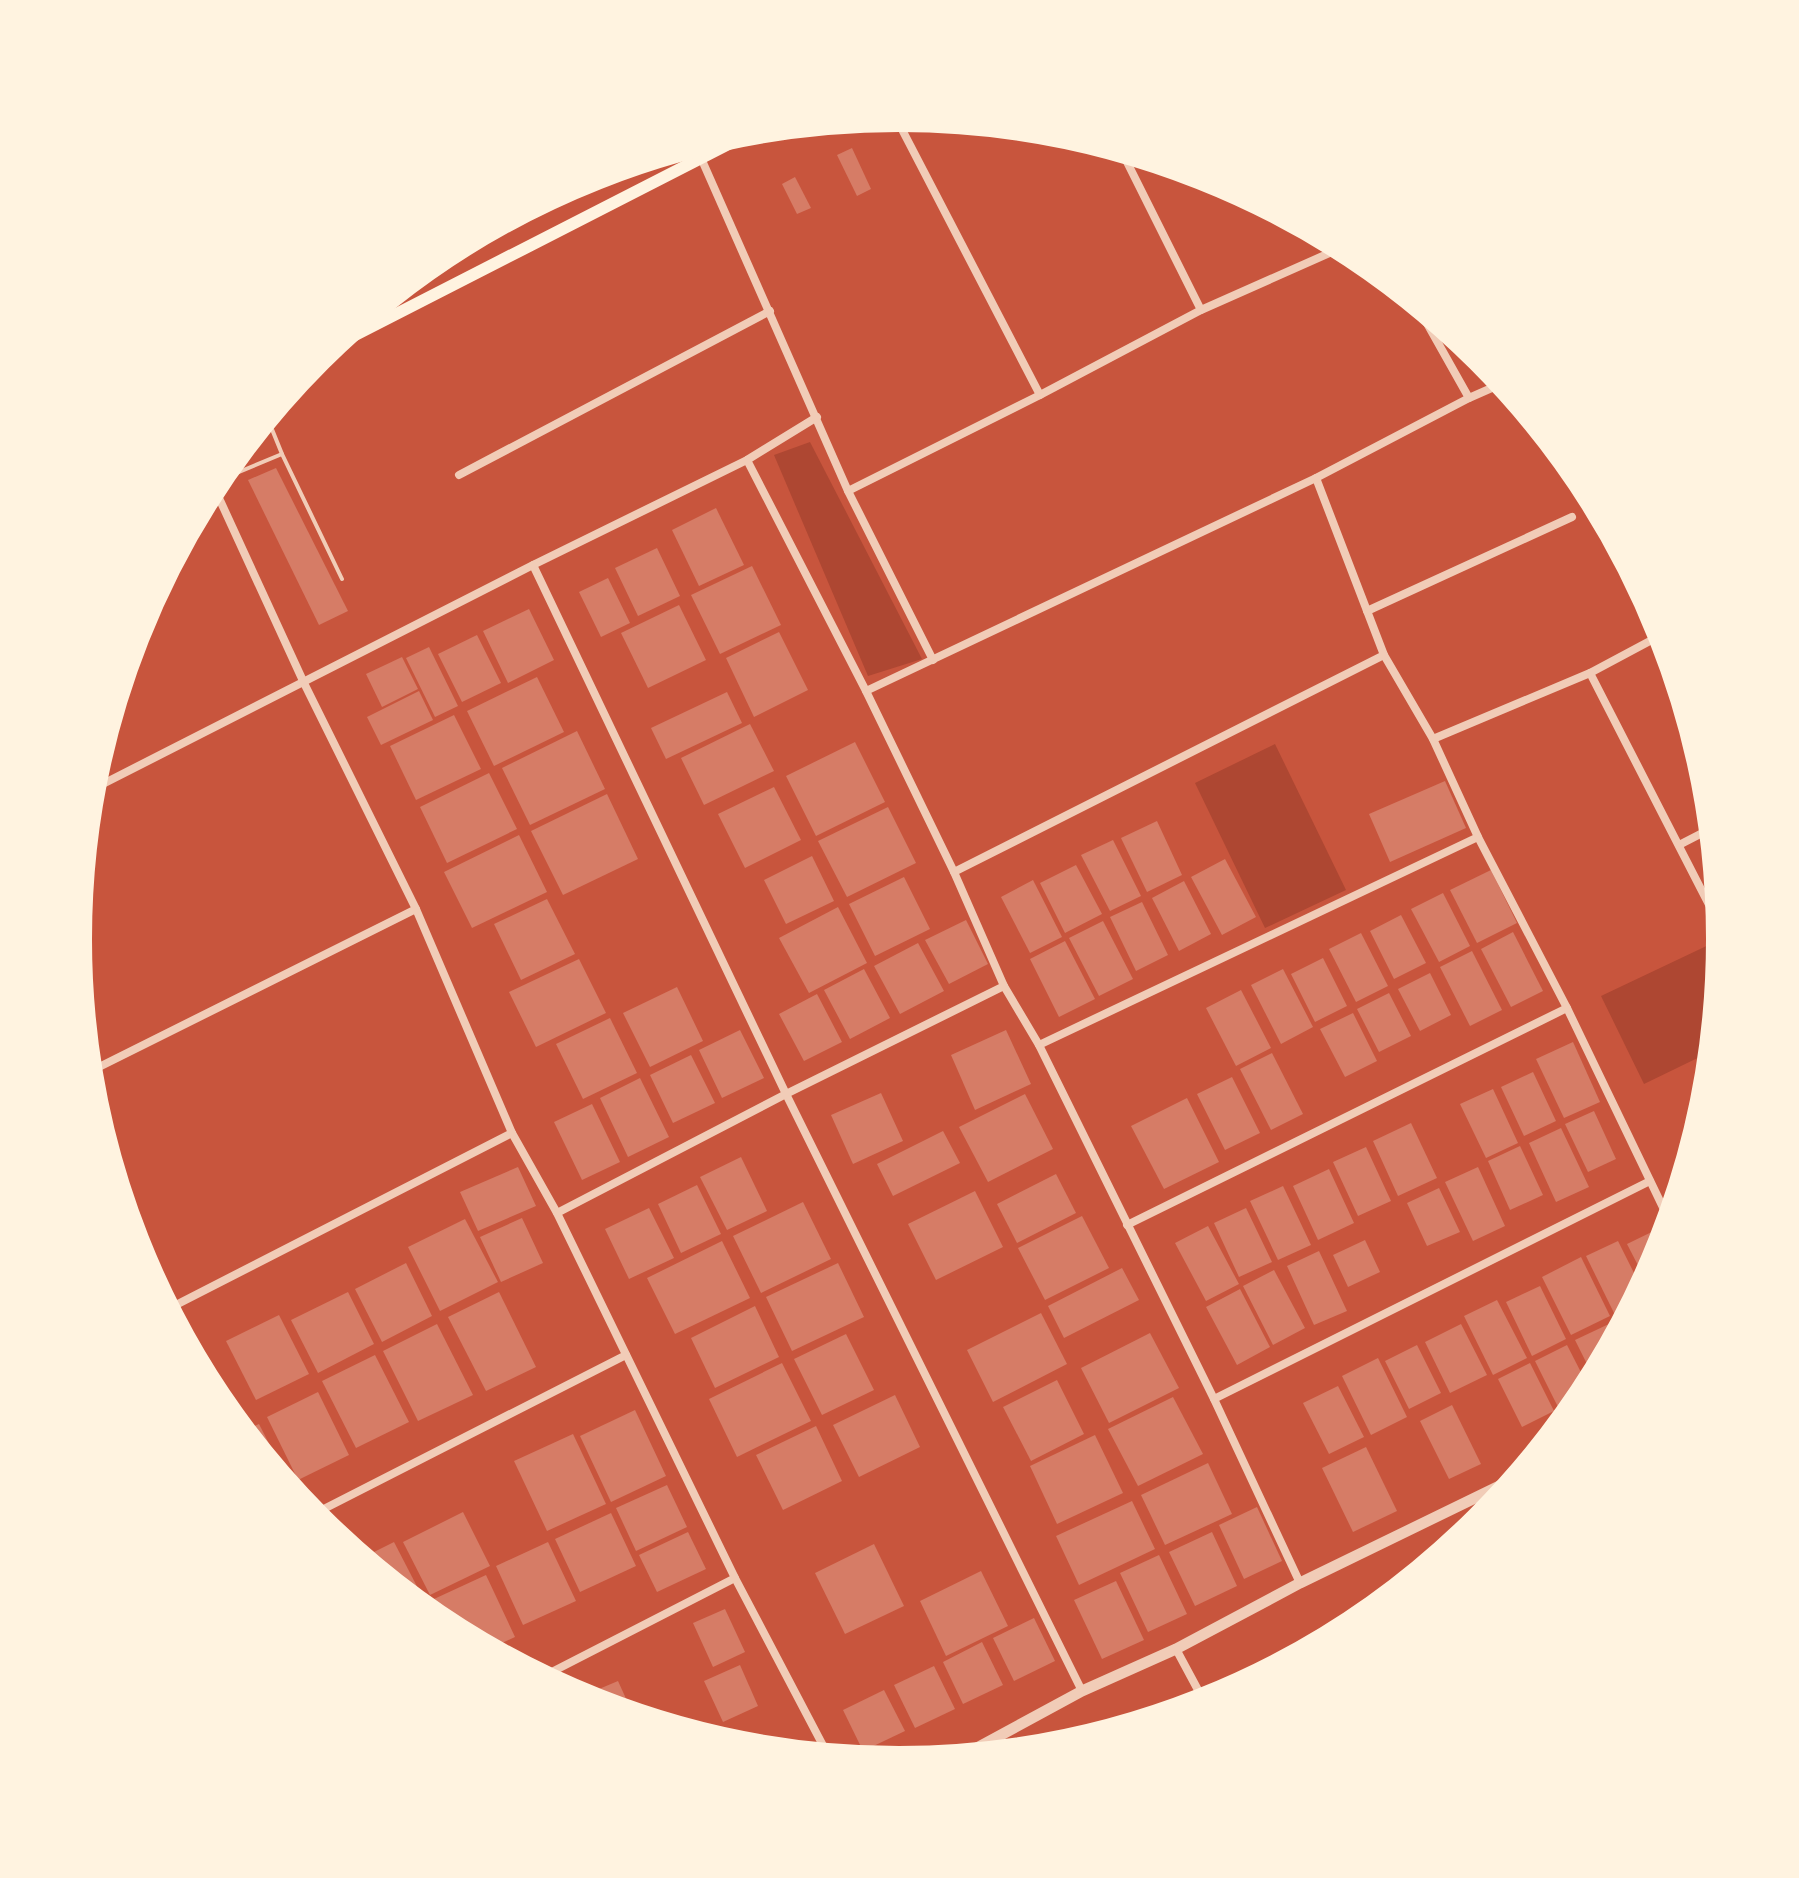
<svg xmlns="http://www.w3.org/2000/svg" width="1799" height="1878" font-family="'Zilla Slab',serif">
<rect width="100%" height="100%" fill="#c8553d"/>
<!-- green -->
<g fill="#ae4732">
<polygon points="810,442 922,659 868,676 774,455"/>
<polygon points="1275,744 1346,890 1265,928 1195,783"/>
<polygon points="1717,941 1722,950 1712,1051 1644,1084 1601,996"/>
</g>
<!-- building -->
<g fill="#d67c66">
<polygon points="852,148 871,189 857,196 837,155"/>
<polygon points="795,177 811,208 797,214 782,184"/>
<polygon points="276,468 348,611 319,625 248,480"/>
<polygon points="716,508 744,565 699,586 672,530"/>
<polygon points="657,548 680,596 638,616 615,568"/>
<polygon points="752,566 781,625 720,654 691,595"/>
<polygon points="608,578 630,623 601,637 579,592"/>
<polygon points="679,605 706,660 648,688 621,633"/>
<polygon points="529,609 554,660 508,683 483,631"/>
<polygon points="779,632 808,690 754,717 726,658"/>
<polygon points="477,635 501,683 462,702 438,654"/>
<polygon points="429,647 458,706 435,717 406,658"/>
<polygon points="402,657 418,689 382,707 366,674"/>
<polygon points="537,677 564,732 494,766 467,711"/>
<polygon points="419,691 433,720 381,745 367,717"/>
<polygon points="727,692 742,723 666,759 651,728"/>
<polygon points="454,715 481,769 416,800 390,746"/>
<polygon points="750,724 774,771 704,805 681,758"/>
<polygon points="577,731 605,789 530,825 502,768"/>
<polygon points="855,742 885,802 816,836 786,776"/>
<polygon points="489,773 517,829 447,863 420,807"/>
<polygon points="1445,781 1466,828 1390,862 1369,814"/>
<polygon points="774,787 801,840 745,868 718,814"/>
<polygon points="607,794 638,859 563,895 531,831"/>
<polygon points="888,807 916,863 847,897 818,841"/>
<polygon points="1157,821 1182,875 1147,892 1121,838"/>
<polygon points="519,835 547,892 472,928 444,872"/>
<polygon points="1113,840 1141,896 1110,911 1081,855"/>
<polygon points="812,856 834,901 786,924 764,880"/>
<polygon points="1225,859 1256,917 1222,935 1191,877"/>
<polygon points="1076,865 1102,914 1065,933 1040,883"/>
<polygon points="1491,870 1517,923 1477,943 1450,890"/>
<polygon points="904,877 930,929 875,956 849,904"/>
<polygon points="1033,880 1062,937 1030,953 1001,897"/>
<polygon points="1184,881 1211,934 1179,951 1152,898"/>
<polygon points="1443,893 1470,946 1439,962 1411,909"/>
<polygon points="547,899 575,954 521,980 494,924"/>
<polygon points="1142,902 1168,955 1136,971 1110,917"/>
<polygon points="838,907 867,963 809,993 779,938"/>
<polygon points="1401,915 1426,963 1394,979 1370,931"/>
<polygon points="966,920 988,964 949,984 925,940"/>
<polygon points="1103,921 1133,979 1099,996 1069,938"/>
<polygon points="1513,932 1543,991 1511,1007 1481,949"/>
<polygon points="1361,933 1388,986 1356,1002 1329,949"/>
<polygon points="1065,941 1095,999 1059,1017 1030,959"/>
<polygon points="918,943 944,991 900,1014 874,966"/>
<polygon points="1472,951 1502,1010 1470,1026 1440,967"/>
<polygon points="1323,958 1347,1006 1315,1022 1291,974"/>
<polygon points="579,959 606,1013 536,1047 509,992"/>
<polygon points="864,969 890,1018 850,1039 824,990"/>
<polygon points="1283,969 1313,1027 1281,1044 1251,985"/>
<polygon points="1430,973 1451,1015 1420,1031 1398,989"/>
<polygon points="677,987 703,1041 650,1067 623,1013"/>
<polygon points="1241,990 1271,1048 1236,1066 1206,1008"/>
<polygon points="1389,993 1411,1036 1379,1052 1357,1009"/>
<polygon points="817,994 842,1042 804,1061 779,1014"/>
<polygon points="1353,1013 1377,1061 1345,1077 1320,1029"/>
<polygon points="610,1018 637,1073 583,1099 556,1044"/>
<polygon points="740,1030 764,1078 722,1098 699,1050"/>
<polygon points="1006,1030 1031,1084 975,1110 951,1055"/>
<polygon points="1573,1042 1600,1102 1564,1118 1536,1059"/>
<polygon points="1272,1053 1303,1114 1271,1130 1240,1069"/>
<polygon points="691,1055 715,1103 673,1123 650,1075"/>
<polygon points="1533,1072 1556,1121 1524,1136 1501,1087"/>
<polygon points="1232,1077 1260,1133 1225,1150 1197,1094"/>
<polygon points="640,1078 669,1137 628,1157 600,1098"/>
<polygon points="1493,1089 1518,1143 1486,1158 1460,1104"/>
<polygon points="881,1093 903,1141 853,1164 831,1115"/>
<polygon points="1025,1094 1053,1149 988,1182 959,1127"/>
<polygon points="1187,1098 1219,1162 1164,1189 1131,1126"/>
<polygon points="592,1104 620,1162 582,1180 554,1122"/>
<polygon points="1594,1111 1616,1159 1588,1172 1565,1124"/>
<polygon points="1411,1123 1437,1178 1398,1196 1373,1141"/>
<polygon points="1561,1128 1589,1187 1556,1202 1529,1143"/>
<polygon points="943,1131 960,1163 893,1196 877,1164"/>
<polygon points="1520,1146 1543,1195 1510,1210 1488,1161"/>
<polygon points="1366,1147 1391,1201 1358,1216 1333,1162"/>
<polygon points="741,1157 767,1211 727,1230 700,1177"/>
<polygon points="518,1167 536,1206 478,1231 460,1192"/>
<polygon points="1478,1167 1505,1226 1473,1241 1445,1182"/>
<polygon points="1329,1169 1354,1223 1318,1240 1293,1186"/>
<polygon points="1056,1174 1076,1213 1017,1243 997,1204"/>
<polygon points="697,1185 721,1234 681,1253 658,1204"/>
<polygon points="1283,1186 1311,1245 1278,1260 1250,1201"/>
<polygon points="1439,1188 1460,1232 1427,1246 1407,1203"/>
<polygon points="975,1191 1003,1247 936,1280 908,1224"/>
<polygon points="803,1202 831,1259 761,1293 733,1236"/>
<polygon points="649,1208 674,1258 629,1279 605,1229"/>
<polygon points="1246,1208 1272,1262 1239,1277 1214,1223"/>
<polygon points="1082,1216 1109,1268 1045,1300 1018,1248"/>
<polygon points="522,1218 543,1263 501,1282 480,1237"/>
<polygon points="465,1219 498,1282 440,1311 408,1247"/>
<polygon points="1208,1226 1239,1284 1206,1301 1175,1243"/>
<polygon points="1664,1226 1667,1232 1660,1255 1646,1281 1627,1244"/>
<polygon points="1365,1240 1380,1272 1348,1287 1333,1255"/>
<polygon points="722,1241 750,1298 675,1334 647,1278"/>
<polygon points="1618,1241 1642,1289 1632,1306 1615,1315 1586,1256"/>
<polygon points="1319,1251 1347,1311 1314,1325 1287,1266"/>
<polygon points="1581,1257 1610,1316 1571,1335 1542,1277"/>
<polygon points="406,1263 432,1316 382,1342 355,1289"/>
<polygon points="838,1263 864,1317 792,1351 766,1297"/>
<polygon points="1122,1268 1139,1300 1064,1338 1048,1306"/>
<polygon points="1274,1270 1305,1328 1273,1345 1243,1286"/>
<polygon points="1540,1286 1566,1339 1532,1356 1506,1302"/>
<polygon points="1240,1289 1270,1347 1237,1365 1206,1307"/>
<polygon points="348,1292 374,1344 318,1373 291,1320"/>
<polygon points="499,1292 536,1367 486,1391 448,1317"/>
<polygon points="1497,1300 1527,1358 1493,1375 1464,1316"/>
<polygon points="755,1306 779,1357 715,1388 691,1338"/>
<polygon points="1041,1313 1067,1364 993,1402 967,1350"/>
<polygon points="279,1315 309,1374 256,1400 226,1341"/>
<polygon points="1611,1323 1617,1335 1594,1378 1575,1340"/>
<polygon points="437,1324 473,1395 418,1421 383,1351"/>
<polygon points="1461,1324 1487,1375 1450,1393 1425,1342"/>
<polygon points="1150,1333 1179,1388 1109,1423 1081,1368"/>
<polygon points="846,1334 874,1390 822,1415 794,1359"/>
<polygon points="1417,1345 1441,1393 1409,1409 1385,1361"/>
<polygon points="1567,1345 1589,1388 1584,1397 1564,1419 1535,1361"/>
<polygon points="375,1355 409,1422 356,1448 322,1381"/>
<polygon points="1378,1358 1407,1417 1371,1435 1342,1376"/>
<polygon points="782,1363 811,1421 737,1457 709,1399"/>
<polygon points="1530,1363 1554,1411 1522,1427 1498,1379"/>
<polygon points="1057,1380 1084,1434 1031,1461 1003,1407"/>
<polygon points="1338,1386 1364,1437 1329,1454 1303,1403"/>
<polygon points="318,1392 349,1455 298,1480 267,1417"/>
<polygon points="895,1395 920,1447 859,1477 833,1425"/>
<polygon points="1173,1397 1203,1454 1138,1486 1108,1429"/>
<polygon points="1452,1405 1481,1464 1449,1479 1420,1421"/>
<polygon points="635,1410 666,1476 611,1502 580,1436"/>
<polygon points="259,1424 286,1477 283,1479 243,1431"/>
<polygon points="816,1426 842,1481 783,1510 756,1455"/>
<polygon points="573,1434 606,1504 547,1531 514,1461"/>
<polygon points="1095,1435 1123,1493 1057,1524 1030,1466"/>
<polygon points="1366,1447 1397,1511 1353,1532 1322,1468"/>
<polygon points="1208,1463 1232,1514 1165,1545 1141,1495"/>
<polygon points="667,1485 687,1527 636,1551 616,1508"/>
<polygon points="1132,1501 1155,1549 1079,1585 1056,1536"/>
<polygon points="1257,1507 1282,1561 1244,1579 1219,1525"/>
<polygon points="463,1512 490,1566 430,1595 403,1542"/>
<polygon points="611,1513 636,1566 580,1592 555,1539"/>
<polygon points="688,1532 706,1569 657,1592 639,1555"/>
<polygon points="1212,1532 1237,1586 1195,1606 1169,1552"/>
<polygon points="394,1542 424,1600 417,1604 362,1558"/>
<polygon points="548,1542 576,1601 523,1625 496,1566"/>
<polygon points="874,1544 904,1606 845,1634 815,1573"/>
<polygon points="1159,1555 1187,1614 1148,1632 1120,1573"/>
<polygon points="981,1571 1008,1626 946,1656 920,1601"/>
<polygon points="486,1575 515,1637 489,1649 447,1626 434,1599"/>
<polygon points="1116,1581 1144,1640 1102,1659 1074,1600"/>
<polygon points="725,1609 745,1652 713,1667 693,1623"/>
<polygon points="1034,1618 1055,1661 1014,1681 993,1638"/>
<polygon points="1351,1620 1353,1626 1317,1645 1313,1638"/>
<polygon points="982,1642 1003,1685 963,1704 943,1662"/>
<polygon points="1267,1659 1272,1669 1239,1687 1233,1675"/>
<polygon points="740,1665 758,1706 723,1722 704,1681"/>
<polygon points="934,1666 955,1709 915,1728 894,1685"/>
<polygon points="618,1681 633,1714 580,1697"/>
<polygon points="884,1690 905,1731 863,1751 843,1710"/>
</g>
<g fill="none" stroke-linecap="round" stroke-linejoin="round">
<!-- service -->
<g stroke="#f1ccb7" stroke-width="4">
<polyline points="282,454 342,579"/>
<polyline points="215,482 282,454 267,417"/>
</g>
<!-- minor -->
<g stroke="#f1ccb7" stroke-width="8">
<polyline points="895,116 1040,395"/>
<polyline points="1121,150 1201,310"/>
<polyline points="701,158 848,491 933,660"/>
<polyline points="1415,302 1469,398"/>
<polyline points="747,460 866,691 954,872 1004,986 1039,1045 1214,1399 1300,1583"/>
<polyline points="459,475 770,311"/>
<polyline points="1316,478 1384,655 1433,739 1478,837 1567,1008 1670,1222"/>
<polyline points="213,485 304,683 416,909 512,1133 557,1213 735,1578 828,1755"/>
<polyline points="848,491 1040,395 1201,310 1343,247"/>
<polyline points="533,565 786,1094 1082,1691"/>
<polyline points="1367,611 1572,517"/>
<polyline points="1590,673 1722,930"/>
<polyline points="866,691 1316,478 1469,398 1503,383"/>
<polyline points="1433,739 1590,673 1663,634"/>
<polyline points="91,790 533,565 747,460 817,417"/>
<polyline points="1679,845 1712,828"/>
<polyline points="954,872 1384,655"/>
<polyline points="1039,1045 1478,837"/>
<polyline points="89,1072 416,909"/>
<polyline points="557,1213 786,1094 1004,986"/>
<polyline points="1127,1225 1567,1008"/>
<polyline points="168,1309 512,1133"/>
<polyline points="1214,1399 1650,1181"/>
<polyline points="312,1515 626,1355"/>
<polyline points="1176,1649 1205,1703"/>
<polyline points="542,1677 735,1578"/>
</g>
<!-- tertiary -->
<polyline stroke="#f1ccb7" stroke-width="11" points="962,1756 1082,1691 1176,1649 1300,1583 1518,1477"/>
<!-- secondary -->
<polyline stroke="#fff3e0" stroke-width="12" points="324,351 756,130"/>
</g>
<!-- crop -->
<path d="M0 0H1799V1878H0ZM90 939a809 809 0 1 1 1618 0a809 809 0 1 1-1618 0Z" fill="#fff3e0" fill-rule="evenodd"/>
<path fill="none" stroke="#fff3e0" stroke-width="4" d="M90 939a809 809 0 1 1 1618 0a809 809 0 1 1-1618 0Z"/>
</svg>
